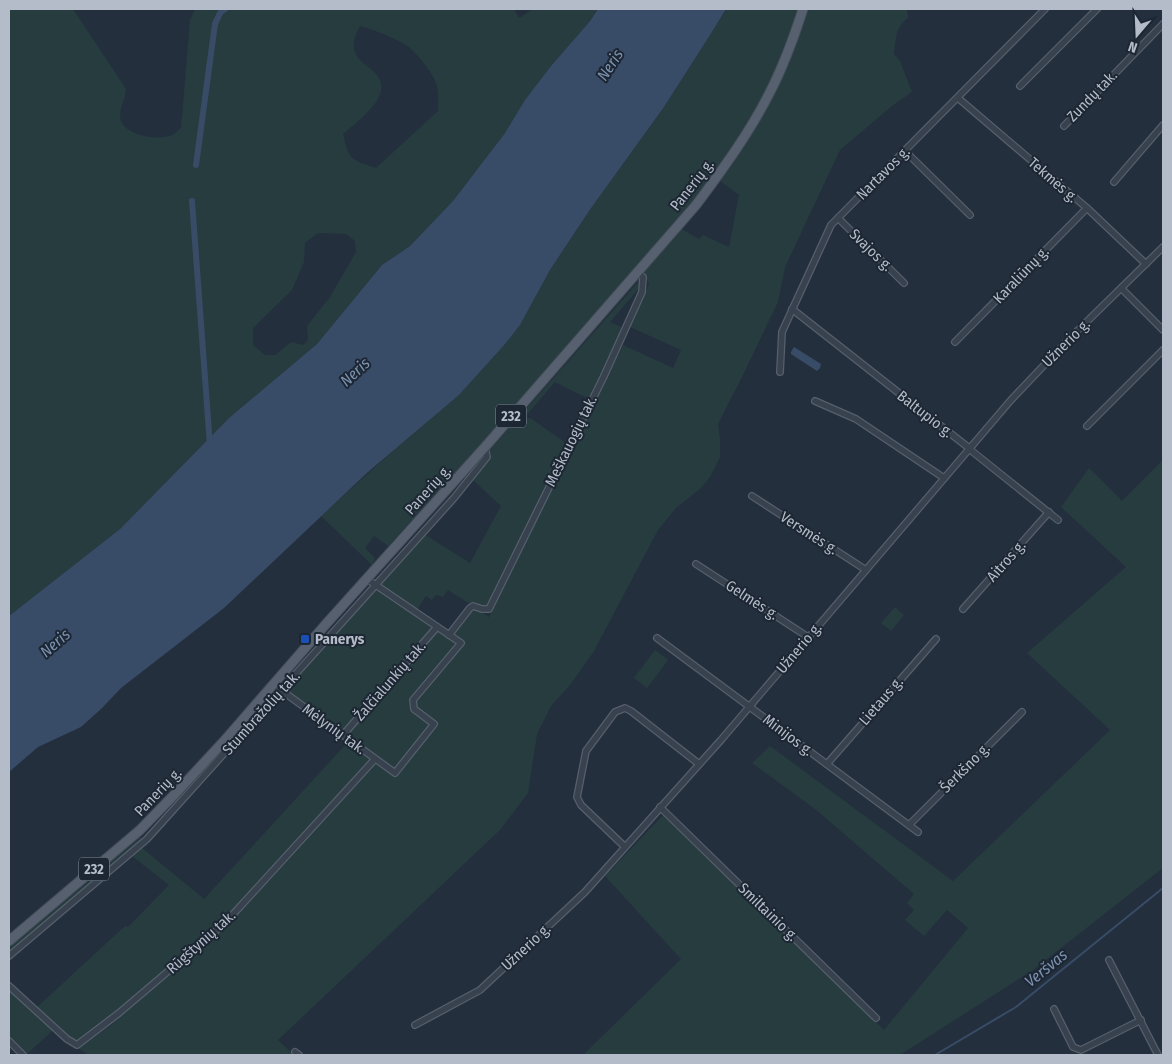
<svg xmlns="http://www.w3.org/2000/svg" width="1172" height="1064" font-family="'Fira Sans Condensed',sans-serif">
<rect width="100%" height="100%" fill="#242f3e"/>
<!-- green -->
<g fill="#263c3f" fill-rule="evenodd">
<path d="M 9,9 L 73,9 L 126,89 C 126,100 116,112 122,123 C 129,136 160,141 172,135 C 175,134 178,130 181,128 L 190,20 L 195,9 L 514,9 L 519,18 L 533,9 L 598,9 L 590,21 L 551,66 L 526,100 L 505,133 L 453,201 L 410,246 L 382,265 L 317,344 L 229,418 L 120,529 L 9,616 ZM 360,26 C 372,29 401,40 410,48 C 418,55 433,73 436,83 C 439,91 438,102 438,111 L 376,168 C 351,160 349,160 343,134 C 355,124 378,106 381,91 C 386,62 337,68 360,26 ZM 318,233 L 346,234 L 355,241 L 356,252 L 330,297 L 307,326 L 308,340 L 303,345 L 291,342 L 275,355 L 265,355 L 253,345 L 253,328 L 292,290 L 304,262 L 305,243 Z"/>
<polygon points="726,9 799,9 775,72 757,106 713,176 635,269 481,444 388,546 374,536 365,548 375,558 372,565 321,516 393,451 459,395 506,343 520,325 550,270 589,211 664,107 712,32"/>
<path d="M 809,9 L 907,9 L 908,18 C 895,27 896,39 894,54 L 900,61 L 912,92 L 892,106 L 840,150 L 785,267 L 778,302 L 741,379 L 718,424 L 720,439 L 720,457 L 710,477 L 701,488 L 676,508 L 658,530 L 594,651 L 570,685 L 551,706 L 537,734 L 528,793 L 500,830 L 278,1040 L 294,1055 L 88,1055 L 77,1047 L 79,1047 L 109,1027 L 236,916 L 376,763 L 395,775 L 436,726 L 416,707 L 416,700 L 464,642 L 454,635 L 474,608 L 489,617 L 623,345 L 673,368 L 681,350 L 630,327 L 649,284 L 643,271 L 680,228 L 699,239 L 703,235 L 729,247 L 739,195 L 720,181 C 760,129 788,70 809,9 Z"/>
<polygon points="641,279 640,287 610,322 623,328 589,399 555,382 525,417 532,419 567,444 488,606 483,607 473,602 470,604 448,590 443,597 436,595 432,600 426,596 417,610 380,584 424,534 470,563 501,506 472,479 491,454 489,451"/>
<polygon points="1163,460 1163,868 1033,970 900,1055 583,1055 681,959 605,876 664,814 884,1030 968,928 947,910 924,936 905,920 914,910 907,903 914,894 815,809 752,763 770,746 953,881 1110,730 1027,653 1126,567 1061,507 1089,468 1122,501"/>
<polygon points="377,587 434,628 343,733 286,690 374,588"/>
<polygon points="895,607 904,615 891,631 881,623"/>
<polygon points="436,630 439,630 455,642 455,644 412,699 411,703 430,725 394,770 345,735"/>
<polygon points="655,650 668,660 647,688 634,678"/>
<polygon points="346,744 350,744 371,760 220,925 79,1042 72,1041 36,1008 125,926 128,927 169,885 132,856 141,847 204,899"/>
<polygon points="141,837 141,841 9,953 9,948"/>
<polygon points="9,988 53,1030 26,1055 9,1039"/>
</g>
<!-- water -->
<g fill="#394c67">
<polygon points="598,9 726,9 712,32 664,107 589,211 550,270 520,325 506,343 459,395 368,472 224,608 121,688 102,708 81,727 38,747 9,772 9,616 120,529 229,418 317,344 382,265 410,246 453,201 505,133 525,100 551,66 590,21"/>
<polygon points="794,347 821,364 820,368 817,371 791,354 791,352"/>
</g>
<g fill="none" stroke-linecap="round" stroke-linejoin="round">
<!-- stream -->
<polyline stroke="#394c67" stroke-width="2" points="935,1055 1016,1007 1163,888"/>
<!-- canal -->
<g stroke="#394c67" stroke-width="6">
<polyline points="196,165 215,24 220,13 225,9"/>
<polyline points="192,201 210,446"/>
</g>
<defs>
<g id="minor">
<polyline points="1020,86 1097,9"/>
<polyline points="958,98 1087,208 1146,264"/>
<polyline points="1064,126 1163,24"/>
<polyline points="905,151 970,215"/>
<polyline points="1114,182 1163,125"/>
<polyline points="838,218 904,283"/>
<polyline points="1121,288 1163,330"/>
<polyline points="792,309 969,448 973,452 1058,520"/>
<polyline points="955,342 1087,208"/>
<polyline points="780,372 782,332 831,225 1045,9"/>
<polyline points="815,401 856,419 944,478"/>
<polyline points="1087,426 1163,350"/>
<polyline points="752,496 866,570"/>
<polyline points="696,564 808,637"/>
<polyline points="963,609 1049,512"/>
<polyline points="449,635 470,608 473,606 482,609 489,609 604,376 642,292 643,277 637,272"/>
<polyline points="657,638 918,832"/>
<polyline points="274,685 395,773 434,724 414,709 413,700 461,643 367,579"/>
<polyline points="343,735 437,627"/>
<polyline points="827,764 936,639"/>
<polyline points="660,807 876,1018"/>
<polyline points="909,825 1022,712"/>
<polyline points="624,846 581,805 577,797 586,751 615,712 625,708 631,711 699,764"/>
<polyline points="9,956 147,839 454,498 487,457 485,447"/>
<polyline points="1109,960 1158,1055"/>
<polyline points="9,986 67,1039 77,1045 119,1013 226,922 375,759"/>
<polyline points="1054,1009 1073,1047 1081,1050 1141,1020"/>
<polyline points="415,1025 480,990 585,892 721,740 1011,400 1067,341 1163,247"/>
<polyline points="9,1041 23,1055"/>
<polyline points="295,1052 299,1055"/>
</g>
<path id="primary" d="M 9,941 L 140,830 L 175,794 L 225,740 L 326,624 L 485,447 L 696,205 C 723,169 750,132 770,92 C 784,65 794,37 803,9"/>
</defs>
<!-- minor casing -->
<use href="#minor" stroke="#565f6c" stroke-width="8"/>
<!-- primary casing -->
<use href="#primary" stroke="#414a57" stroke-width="11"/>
<!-- minor -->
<use href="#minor" stroke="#38414e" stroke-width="5.5"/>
<!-- primary -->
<use href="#primary" stroke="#56606e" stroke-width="9"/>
</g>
<!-- markers -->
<rect fill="#1a4fb4" stroke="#1d2633" stroke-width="2" x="300" y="634" width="10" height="10" rx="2.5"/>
<g text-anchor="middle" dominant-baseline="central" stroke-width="4" stroke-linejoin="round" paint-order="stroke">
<!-- shield labels -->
<g fill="#1d2633" stroke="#878f9c" stroke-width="1">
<rect x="496" y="404.5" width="30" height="23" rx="4"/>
<rect x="79" y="857.5" width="30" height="23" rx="4"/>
</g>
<g font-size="14" font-weight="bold" fill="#b4bcc9">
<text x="511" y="416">232</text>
<text x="94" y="869">232</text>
</g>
<!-- street labels -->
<g font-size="15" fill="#b4bcc9" stroke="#1d2633">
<text transform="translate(1092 96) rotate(-46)">Zundų tak.</text>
<text transform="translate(883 173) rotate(-45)">Nartavos g.</text>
<text transform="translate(1053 180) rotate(41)">Tekmės g.</text>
<text transform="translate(692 185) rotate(-52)">Panerių g.</text>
<text transform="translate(871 250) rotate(44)">Svajos g.</text>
<text transform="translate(1021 275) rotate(-46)">Karaliūnų g.</text>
<text transform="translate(1066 343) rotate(-45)">Užnerio g.</text>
<text transform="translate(925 414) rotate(38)">Baltupio g.</text>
<text transform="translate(571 441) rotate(-64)">Meškauogių tak.</text>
<text transform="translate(428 490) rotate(-48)">Panerių g.</text>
<text transform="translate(809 533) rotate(33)">Versmės g.</text>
<text transform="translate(1006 561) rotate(-48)">Aitros g.</text>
<text transform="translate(752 600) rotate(33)">Gelmės g.</text>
<text transform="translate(799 648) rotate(-50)">Užnerio g.</text>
<text transform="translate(390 681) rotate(-49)">Žalčialunkių tak.</text>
<text transform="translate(881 701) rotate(-49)">Lietaus g.</text>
<text transform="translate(261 713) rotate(-48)">Stumbražolių tak.</text>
<text transform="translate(334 729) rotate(36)">Mėlynių tak.</text>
<text transform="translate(788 735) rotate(37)">Minijos g.</text>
<text transform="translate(965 768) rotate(-45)">Šerkšno g.</text>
<text transform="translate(158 792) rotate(-46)">Panerių g.</text>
<text transform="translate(768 912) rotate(44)">Smiltainio g.</text>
<text transform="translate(201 942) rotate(-42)">Rūgštynių tak.</text>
<text transform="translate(526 947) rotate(-43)">Užnerio g.</text>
</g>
<!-- poi labels -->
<g font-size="15" font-weight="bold" fill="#b4bcc9" stroke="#1d2633" text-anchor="start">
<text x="315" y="639">Panerys</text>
</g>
<!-- water labels -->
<g font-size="16" font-style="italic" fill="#7c92b1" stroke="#1d2633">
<text transform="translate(610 65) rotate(-57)">Neris</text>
<text transform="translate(355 372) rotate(-43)">Neris</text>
<text transform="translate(55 643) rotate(-41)">Neris</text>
<text transform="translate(1046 968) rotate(-39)">Veršvas</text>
</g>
</g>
<!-- border -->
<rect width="1172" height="1064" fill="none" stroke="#b4bcc9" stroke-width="20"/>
<!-- north arrow -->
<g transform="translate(1137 35) rotate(199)" stroke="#1d2633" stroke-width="4" paint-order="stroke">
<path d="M0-4L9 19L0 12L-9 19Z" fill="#b4bcc9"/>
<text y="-8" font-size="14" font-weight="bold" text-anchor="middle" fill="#b4bcc9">N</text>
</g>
</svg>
